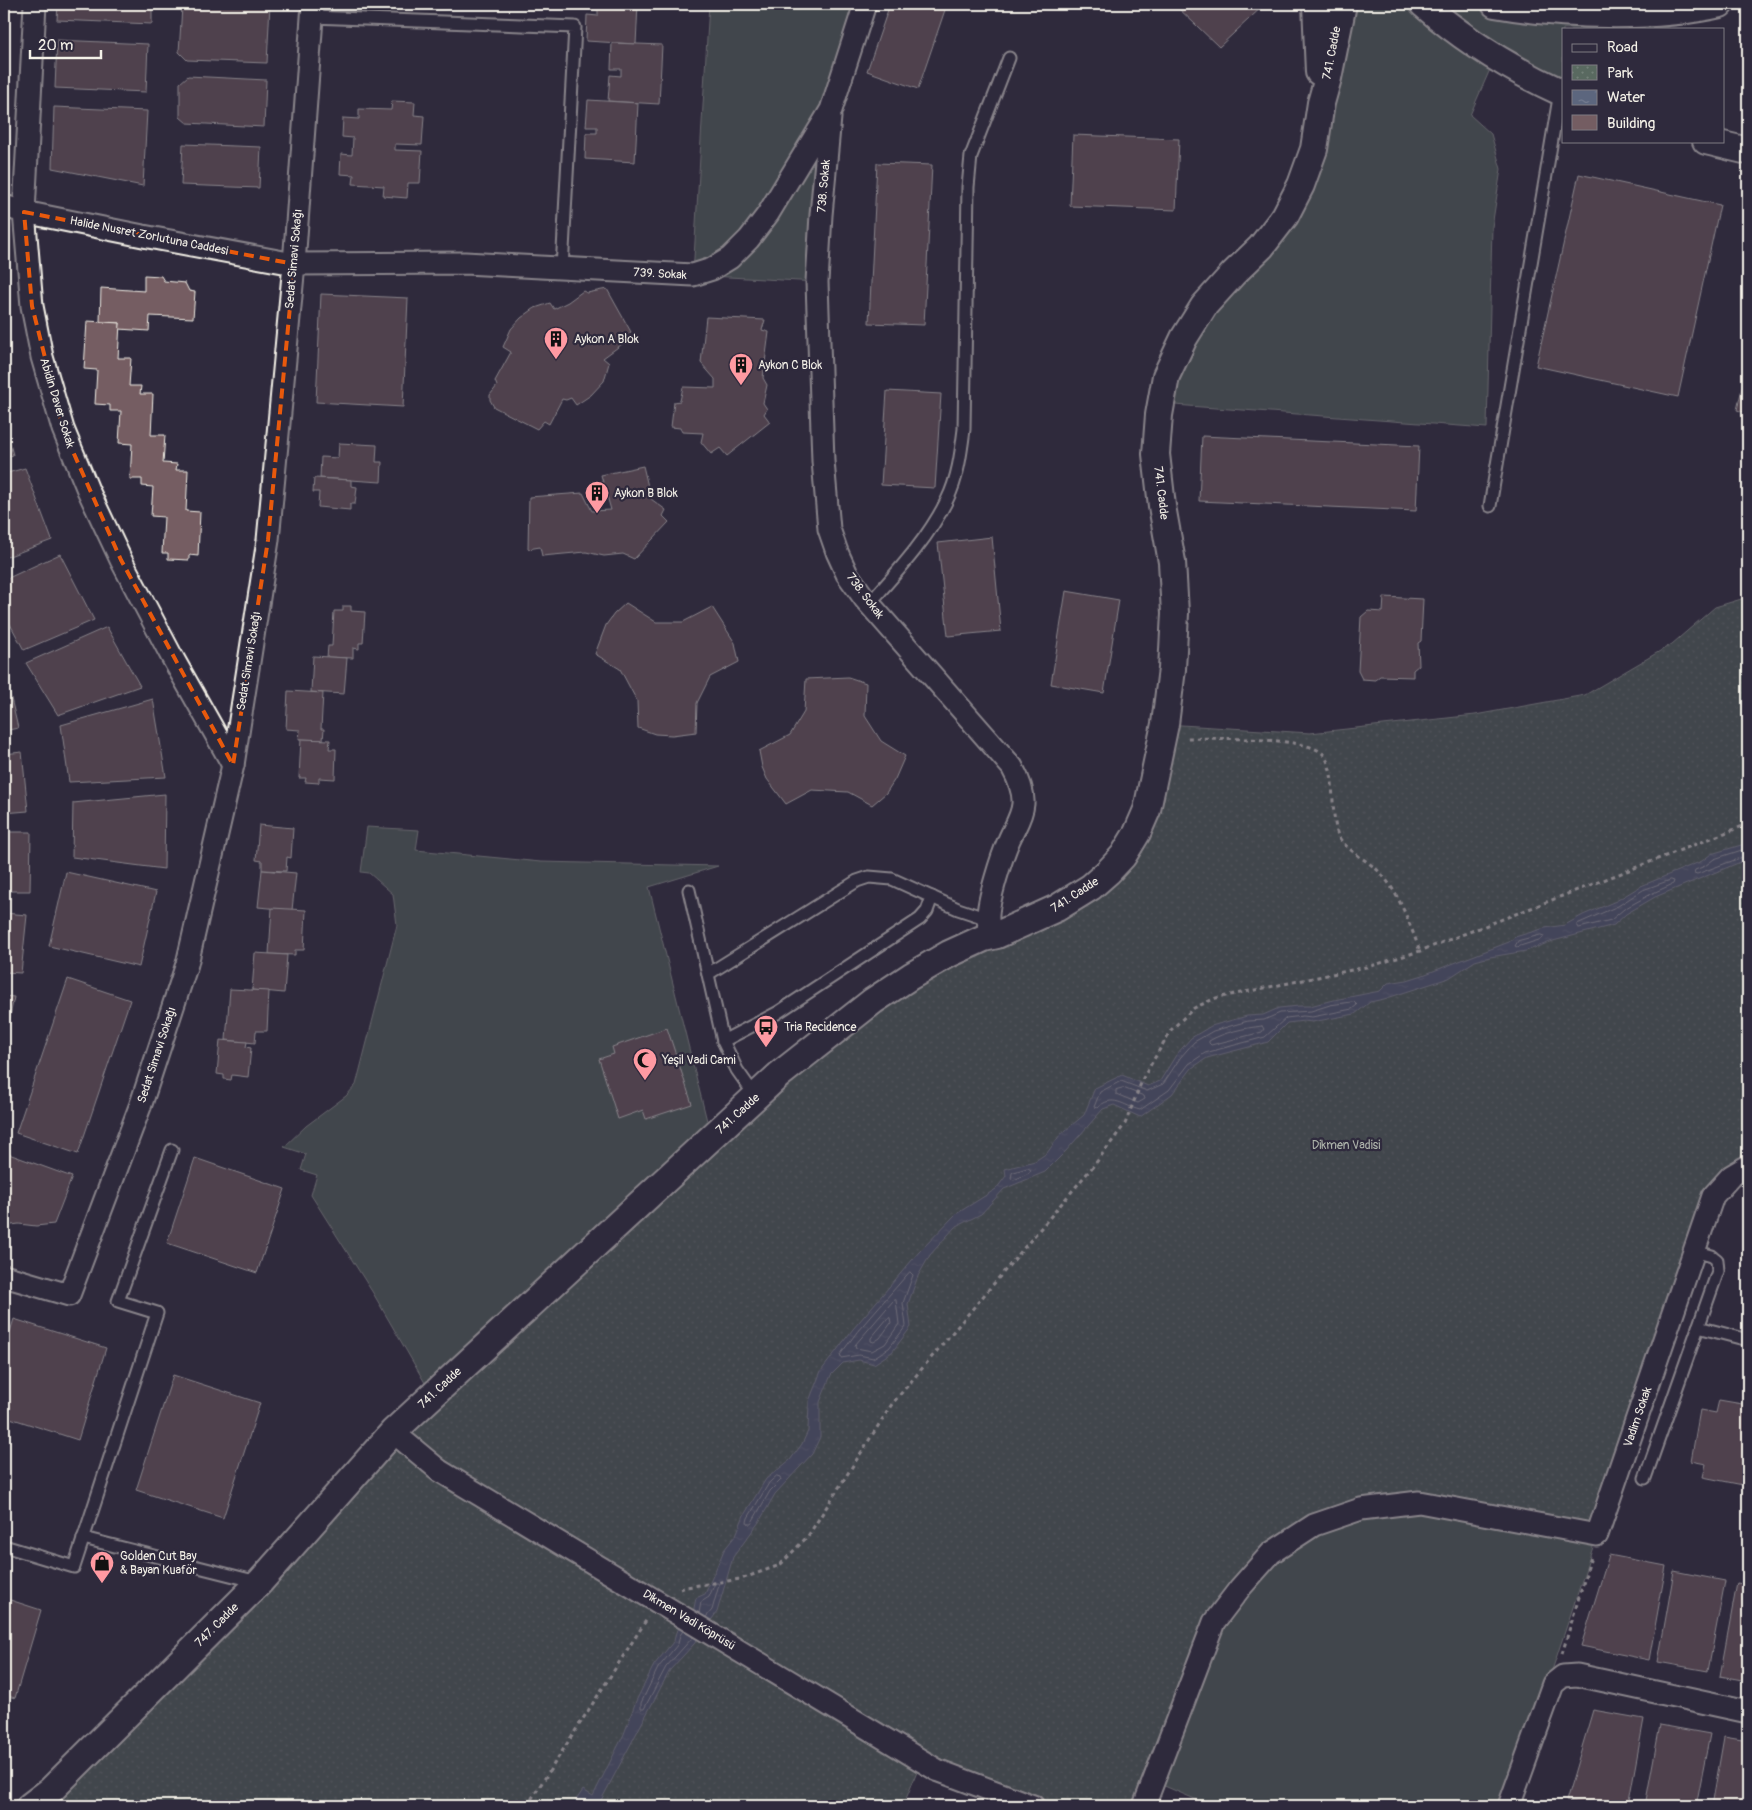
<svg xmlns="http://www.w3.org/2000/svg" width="1752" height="1810" font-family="Pangolin,sans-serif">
<defs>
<pattern id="park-dots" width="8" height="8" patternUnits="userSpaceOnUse" patternTransform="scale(1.25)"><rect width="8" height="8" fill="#596960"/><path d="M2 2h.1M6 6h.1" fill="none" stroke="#717f77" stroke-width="1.8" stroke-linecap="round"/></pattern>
<pattern id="water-ripples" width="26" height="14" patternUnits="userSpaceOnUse" patternTransform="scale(1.25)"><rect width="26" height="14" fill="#5c667e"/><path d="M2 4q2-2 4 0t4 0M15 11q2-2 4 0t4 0" fill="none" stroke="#747c90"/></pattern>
</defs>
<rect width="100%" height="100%" fill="#2f2a3d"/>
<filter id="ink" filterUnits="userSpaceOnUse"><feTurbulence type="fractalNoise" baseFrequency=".02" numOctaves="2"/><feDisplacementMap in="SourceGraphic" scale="10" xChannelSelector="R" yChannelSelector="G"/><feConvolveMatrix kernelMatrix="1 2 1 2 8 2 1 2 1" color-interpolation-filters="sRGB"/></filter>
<g filter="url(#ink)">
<!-- green -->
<g fill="#596960" stroke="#a6ada4">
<polygon points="709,4 865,4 831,110 817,282 693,275"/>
<polygon points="1343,4 1495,4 1689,10 1667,29 1563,29 1563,93 1495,58 1470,115 1491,134 1501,169 1492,227 1487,428 1161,404 1166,376 1285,216"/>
<polygon points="367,827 419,830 416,850 541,862 718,866 649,887 711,1137 432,1395 373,1293 311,1195 317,1175 301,1170 306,1154 284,1147 306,1126 346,1096 356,1085 397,925 393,894 369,873 361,872"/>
<polygon points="1419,1502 1597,1535 1507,1806 1195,1806 1197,1800 1153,1781 1214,1622 1314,1525"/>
</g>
<!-- park -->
<polygon fill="url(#park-dots)" stroke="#a6ada4" points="1748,597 1748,1166 1731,1176 1597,1535 1419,1502 1314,1525 1240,1588 1144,1806 1033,1806 922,1760 903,1806 30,1806 393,1432 779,1075 1123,856 1165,724 1310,733 1475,715 1585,695 1672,644 1715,607"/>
<!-- water -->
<polygon fill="url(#water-ripples)" stroke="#999ea8" points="1748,843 1748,859 1655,897 1626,914 1614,925 1553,941 1526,951 1490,957 1475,961 1449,978 1384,999 1370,1002 1355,1014 1312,1022 1304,1021 1287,1023 1268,1042 1207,1058 1192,1068 1172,1094 1140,1117 1114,1105 1103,1109 1065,1152 1045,1172 1004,1189 981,1214 955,1227 930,1255 918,1276 908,1304 911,1327 892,1352 874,1364 859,1360 843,1363 831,1375 820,1402 820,1437 812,1454 775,1494 759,1522 733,1557 717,1612 694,1644 670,1670 598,1806 572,1806 583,1790 593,1796 624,1734 636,1701 654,1665 674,1641 676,1632 693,1613 696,1598 705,1594 724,1550 736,1535 744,1515 766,1479 790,1460 802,1444 808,1431 809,1401 821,1371 853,1329 919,1252 956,1214 996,1189 1006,1176 1005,1169 1035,1161 1047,1153 1060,1135 1084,1115 1095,1088 1122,1075 1148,1086 1160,1081 1176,1055 1191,1038 1211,1026 1247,1016 1263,1015 1279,1008 1299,1006 1310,1006 1329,1001 1380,991 1388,983 1407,980 1423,975 1509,942 1515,937 1545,928 1565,925 1583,915 1616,901 1641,886 1702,861 1711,854"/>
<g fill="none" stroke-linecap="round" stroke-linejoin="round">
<!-- shore -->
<g stroke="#b7b9be" stroke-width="1">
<polyline points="1748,848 1714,859 1705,866 1695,870 1694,873 1697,874 1748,855"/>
<polygon points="1671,880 1674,881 1673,884 1653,893 1624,909 1611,920 1579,928 1577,927 1577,924 1618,906 1643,890"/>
<polygon points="1541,935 1544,936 1542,939 1517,947 1515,946 1518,941"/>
<path d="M 1354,1002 L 1357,1005 L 1352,1009 L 1312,1017 L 1303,1016 L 1286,1018 L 1265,1037 L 1205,1053 L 1189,1064 L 1169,1090 L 1140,1110 C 1123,1106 1113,1093 1097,1108 L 1094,1107 L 1100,1092 L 1121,1081 L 1147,1091 L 1163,1084 L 1180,1058 L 1194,1042 L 1213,1031 L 1248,1021 L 1264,1020 L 1280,1013 L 1311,1011 L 1330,1005 Z"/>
<path d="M 1262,1026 L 1264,1029 L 1262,1032 L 1211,1045 L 1209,1043 L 1209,1041 C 1224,1032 1245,1028 1262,1026 Z"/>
<polygon points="1123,1088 1144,1096 1145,1099 1138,1103 1116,1094 1116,1090"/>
<polygon points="1028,1168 1031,1170 1029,1173 1014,1180 1011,1179 1012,1173"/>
<polygon points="910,1272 913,1275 903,1303 906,1326 889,1348 873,1358 859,1355 841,1358 840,1355 857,1332"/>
<polygon points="896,1300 899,1324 885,1344 872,1351 856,1348 855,1345 893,1301"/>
<polygon points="890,1318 891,1323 880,1338 874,1342 871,1341 871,1338 887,1319"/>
<polygon points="777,1476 780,1477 781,1480 770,1491 751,1524 748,1524 747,1522 748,1518 769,1483"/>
<polyline points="699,1613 701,1602 709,1597 715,1583 718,1583 719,1585 712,1610 706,1617"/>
<polyline points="683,1631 680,1635 678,1644 658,1668 641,1703 641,1709 644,1709 666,1667 693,1637"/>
</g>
</g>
<!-- building -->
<g fill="#745d62" stroke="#f4f1e8">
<polygon points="58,4 152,4 152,24 57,20"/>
<polygon points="185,4 270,4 267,63 187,60 179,52 182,7"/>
<polygon points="588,4 638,4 636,44 586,41 587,15 598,16 598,10 587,9"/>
<polygon points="890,4 947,4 918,89 867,71"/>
<polygon points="1174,4 1265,4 1219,47"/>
<polygon points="57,40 148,44 146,92 55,88"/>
<polygon points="612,43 662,45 659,104 608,101 610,75 621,76 621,69 611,69"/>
<polygon points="188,76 266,80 264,127 187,123 180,117 180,83"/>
<polygon points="588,100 638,103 635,162 585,159 586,133 597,133 597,127 586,127"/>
<polygon points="392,101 415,102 414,115 424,116 422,145 395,144 395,150 422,151 420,183 408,183 407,198 383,196 384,186 353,184 354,175 340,174 341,154 352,155 353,138 342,137 343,118 359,119 359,109 391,110"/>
<polygon points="54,107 147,111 143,186 52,168"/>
<polygon points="1073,135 1179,139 1176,210 1070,206"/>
<polygon points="183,144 261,147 259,188 181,185"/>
<polygon points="877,163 932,165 924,325 869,323"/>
<polygon points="1579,174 1720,205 1678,397 1536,366"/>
<polygon points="144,275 161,276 164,281 185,283 189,291 195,292 193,318 150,316 149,331 119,329 120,323 100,322 101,288 144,291"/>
<polygon points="607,289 631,332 624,337 625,342 603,358 609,363 604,381 591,395 576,405 571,398 566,400 562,399 549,424 544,421 537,429 494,407 490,400 490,395 497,386 495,381 511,352 503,347 511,329 521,318 535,308 550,303 554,309 568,302 583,291 587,293"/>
<polygon points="321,294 408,298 403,407 316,402"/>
<polygon points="706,317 765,320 762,330 769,332 763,378 767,385 763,403 767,409 764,414 770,422 727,456 720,448 711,454 701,442 703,433 682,432 680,428 671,427 674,402 680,401 683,387 715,388 715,379 701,363"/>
<polygon points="87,321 120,323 118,358 131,358 129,386 141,386 140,394 153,394 151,435 165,435 163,463 177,464 176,470 188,470 186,511 200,512 198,556 189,555 189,560 168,559 168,553 162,553 164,517 151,516 153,487 142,486 142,479 130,479 132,444 119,443 121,411 110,411 110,405 95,404 97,370 84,369"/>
<polygon points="1748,362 1748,413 1737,410"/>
<polygon points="887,391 941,394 935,488 881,485"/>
<polygon points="4,421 13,455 4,458"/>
<polygon points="1202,436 1419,446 1416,511 1199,501"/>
<polygon points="339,443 377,445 376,462 382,462 381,482 320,478 321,457 338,458"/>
<polygon points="643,466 651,499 666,510 663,516 669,522 634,559 623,554 604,556 586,552 542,556 540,547 528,549 529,497 583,493 592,511 611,510 601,475"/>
<polygon points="25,468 52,540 4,558 4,474"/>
<polygon points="314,478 351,480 351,486 357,487 355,504 350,504 350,510 318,507 319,492 313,492"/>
<polygon points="992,537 1001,631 948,636 938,543"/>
<polygon points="60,554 94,620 24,650 4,613 4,580"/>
<polygon points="1066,591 1119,600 1104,693 1051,684"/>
<polygon points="1384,597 1423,599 1421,641 1418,643 1419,665 1413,670 1413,677 1380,676 1375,680 1362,679 1358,671 1361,617 1368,611 1383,612"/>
<polygon points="626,603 656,622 683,622 712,607 735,643 739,662 710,677 697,703 696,732 672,735 655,734 638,728 637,701 620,669 595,654 606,625 614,614"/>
<polygon points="343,606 351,606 351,611 365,612 363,643 359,643 359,649 353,648 353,658 327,657 328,646 332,646 334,611 343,611"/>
<polygon points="107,627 140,686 58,715 26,663"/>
<polygon points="313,656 347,658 344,694 311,692"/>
<polygon points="4,669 18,728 4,731"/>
<polygon points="848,677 866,683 865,716 881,741 905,756 895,779 886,793 872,805 848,792 812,790 786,804 767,779 762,767 759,751 790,735 804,712 806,679"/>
<polygon points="288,691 323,693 321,729 324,729 323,740 299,739 300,730 286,729"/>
<polygon points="153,699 166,777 69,782 61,725"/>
<polygon points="301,739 330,740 329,749 336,749 335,779 319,778 319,783 305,782 306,778 299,778"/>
<polygon points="22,752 28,811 4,813 4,754"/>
<polygon points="165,794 164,869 72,857 73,803"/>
<polygon points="259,825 293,828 291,858 287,857 286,871 262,870 262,861 256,860"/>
<polygon points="4,832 31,832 30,891 4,891"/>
<polygon points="262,870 296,873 292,910 258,907"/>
<polygon points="66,872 156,892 139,967 49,946"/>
<polygon points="272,908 306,910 304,950 295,950 295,955 269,954"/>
<polygon points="4,913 27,915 21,973 4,972"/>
<polygon points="255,953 287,955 284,993 252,990"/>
<polygon points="68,979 130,1000 78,1154 16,1133"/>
<polygon points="230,989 269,991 267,1031 256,1031 255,1043 226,1040"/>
<polygon points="4,996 14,997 4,1045"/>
<polygon points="667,1028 692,1104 646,1119 643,1110 618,1119 599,1059 614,1054 612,1047"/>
<polygon points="220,1040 247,1042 246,1047 251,1048 248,1077 232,1075 231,1080 224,1079 224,1075 217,1074"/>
<polygon points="6,1153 72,1177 54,1224 36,1226 19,1224 4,1226 4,1160"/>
<polygon points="195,1158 285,1189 257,1273 167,1243"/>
<polygon points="14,1319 106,1348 78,1440 4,1416 4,1351"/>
<polygon points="173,1375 260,1403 223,1518 136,1490"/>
<polygon points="1719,1400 1748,1405 1748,1486 1703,1477 1706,1464 1691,1461 1700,1410 1716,1413"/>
<polygon points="1609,1555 1666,1566 1649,1660 1581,1646"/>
<polygon points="1674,1571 1725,1581 1708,1671 1658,1662"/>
<polygon points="1737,1583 1748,1585 1748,1681 1720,1676"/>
<polygon points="4,1598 41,1610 15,1698 4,1695"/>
<polygon points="1593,1710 1644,1719 1628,1806 1596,1806 1566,1801"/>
<polygon points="1660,1725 1710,1734 1696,1806 1645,1806"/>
<polygon points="1724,1737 1748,1741 1748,1806 1712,1806"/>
</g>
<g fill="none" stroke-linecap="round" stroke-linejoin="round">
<defs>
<g id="service">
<polyline points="312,17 575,27 562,269"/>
<polyline points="1490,506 1560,92"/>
<path d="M 869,604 C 898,571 928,539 947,500 C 958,478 961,453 964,429 L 968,187 L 971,156 L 1009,58"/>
<polyline points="689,890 723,1041 737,1070 756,1097"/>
<polyline points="708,974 857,881 869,877 892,879 958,909 988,919"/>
<polyline points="723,1041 777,1013 920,919 927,911 932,897"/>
<polyline points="1698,1327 1748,1340"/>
<polyline points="1645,1478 1718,1271 1717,1260 1712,1256 1694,1251"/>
<polyline points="83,1538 258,1582"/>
<polyline points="4,1546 74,1567 157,1313 118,1301 172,1150"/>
</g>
<g id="minor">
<polyline points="35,4 24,212 32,306 42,357 63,429 88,490 121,560 171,655 233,765"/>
<path d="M 830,117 L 821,215 L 817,282 L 823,461 L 829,529 L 837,552 L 847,574 L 865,599 L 1012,767 C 1018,778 1024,791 1023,804 C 1022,817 1014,828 1009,840 C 1002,856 987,902 988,919 C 988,926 993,930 997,935"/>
<polyline points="4,206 24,212 143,236 294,264 465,263 693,275 712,269 730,258 749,239 768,214 831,110 865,4"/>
<polyline points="4,1276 69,1295 141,1104 187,964 233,765 268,540 294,264 313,4"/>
<polyline points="393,1432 440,1471"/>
<polyline points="937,1770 1033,1806"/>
<polyline points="1144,1806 1214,1622 1240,1588 1271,1553 1314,1525 1361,1509 1419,1502 1597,1535 1713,1196 1731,1176 1748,1166"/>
<polyline points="1509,1806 1553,1684 1563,1676 1577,1675 1748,1712"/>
</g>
<g id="tertiary">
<polyline points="1316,4 1319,72"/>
<path d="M 1423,4 C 1465,41 1512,70 1563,93"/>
<path d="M 1495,4 C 1562,16 1654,19 1720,4"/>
<polyline points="1706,141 1748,151"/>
<polyline points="30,1806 51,1790 260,1582 393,1432 779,1075 873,1001 911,976 949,954 984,938 997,935 1057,908 1091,887 1108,872 1123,856 1137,833 1147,810 1165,724 1172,669 1175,613 1172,562 1162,506 1156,454 1159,415 1166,376 1184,338 1204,306 1233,274 1261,247 1285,216 1301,185 1314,149 1321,103 1328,78 1343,4"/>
</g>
</defs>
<!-- service casing -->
<use href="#service" stroke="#f4f1e8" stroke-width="15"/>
<!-- minor casing -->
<use href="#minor" stroke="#f4f1e8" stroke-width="25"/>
<!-- tertiary casing -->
<use href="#tertiary" stroke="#f4f1e8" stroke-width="30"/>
<!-- path -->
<g stroke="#f4f1e8" stroke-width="3" stroke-dasharray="4 4" stroke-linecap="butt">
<path d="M 1188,738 C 1215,739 1307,736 1323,754 C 1329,761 1331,773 1332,782 C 1333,795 1333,830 1340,839 C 1349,851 1363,858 1375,868 C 1397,886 1410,925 1420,951"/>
<polyline points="680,1589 686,1587 741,1579 780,1565 808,1536 892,1404 1095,1164 1125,1124 1143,1078 1171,1030 1194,1008 1216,998 1371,966 1420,951 1748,824"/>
<polyline points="1562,1654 1591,1557"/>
<polyline points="527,1806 647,1619"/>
</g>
<!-- service -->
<use href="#service" stroke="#2f2a3d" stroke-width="11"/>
<!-- minor -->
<use href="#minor" stroke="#2f2a3d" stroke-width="21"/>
<!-- tertiary -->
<use href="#tertiary" stroke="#2f2a3d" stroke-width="26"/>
<defs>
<polyline id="minor-bridge" points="440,1471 937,1770"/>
</defs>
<!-- minor-bridge casing -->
<use href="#minor-bridge" stroke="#f4f1e8" stroke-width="25" stroke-linecap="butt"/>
<!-- minor-bridge -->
<use href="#minor-bridge" stroke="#2f2a3d" stroke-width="21"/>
</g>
</g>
<!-- marked area -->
<path d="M0 0H1752V1810H0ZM 24,212 L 294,264 L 268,540 L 233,765 L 121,560 L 63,429 L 32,306 Z" fill="#2f2a3d" fill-opacity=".55" fill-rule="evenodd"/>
<path fill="none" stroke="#e8590c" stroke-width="4" stroke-dasharray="10 6" stroke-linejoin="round" d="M 24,212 L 294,264 L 268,540 L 233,765 L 121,560 L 63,429 L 32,306 Z"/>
<!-- icons -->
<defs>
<symbol id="building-pin" viewBox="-11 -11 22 30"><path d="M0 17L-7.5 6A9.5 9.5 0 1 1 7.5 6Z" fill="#ff9aa2" stroke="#2f2a3d"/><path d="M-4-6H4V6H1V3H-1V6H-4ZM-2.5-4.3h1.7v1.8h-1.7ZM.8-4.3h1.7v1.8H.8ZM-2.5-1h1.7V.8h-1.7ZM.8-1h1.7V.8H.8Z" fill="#111"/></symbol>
<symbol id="bus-pin" viewBox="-11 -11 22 30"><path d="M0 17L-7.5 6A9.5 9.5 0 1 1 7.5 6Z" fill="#ff9aa2" stroke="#2f2a3d"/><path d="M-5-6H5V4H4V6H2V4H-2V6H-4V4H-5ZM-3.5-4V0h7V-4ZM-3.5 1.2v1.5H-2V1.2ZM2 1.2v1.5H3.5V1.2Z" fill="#111"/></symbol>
<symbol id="mosque-pin" viewBox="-11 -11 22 30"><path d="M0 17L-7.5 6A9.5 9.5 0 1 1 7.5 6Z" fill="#ff9aa2" stroke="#2f2a3d"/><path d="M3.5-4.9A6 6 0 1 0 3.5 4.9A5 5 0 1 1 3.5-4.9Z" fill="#111"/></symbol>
<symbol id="shop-pin" viewBox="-11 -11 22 30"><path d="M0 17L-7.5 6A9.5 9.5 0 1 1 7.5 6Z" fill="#ff9aa2" stroke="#2f2a3d"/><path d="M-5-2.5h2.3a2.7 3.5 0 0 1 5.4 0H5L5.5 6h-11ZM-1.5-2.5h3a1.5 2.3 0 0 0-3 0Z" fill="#111"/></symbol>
</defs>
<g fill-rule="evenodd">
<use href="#building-pin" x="542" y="325" width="28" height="38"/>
<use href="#building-pin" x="727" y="351" width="28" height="38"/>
<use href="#building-pin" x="583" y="479" width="28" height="38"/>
<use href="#bus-pin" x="752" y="1013" width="28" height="38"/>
<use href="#mosque-pin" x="631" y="1046" width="28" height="38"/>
<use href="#shop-pin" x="88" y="1549" width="28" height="38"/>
</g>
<g text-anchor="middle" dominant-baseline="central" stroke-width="4.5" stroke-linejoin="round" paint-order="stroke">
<!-- street labels -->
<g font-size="12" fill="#f4f1e8" stroke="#2f2a3d">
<text transform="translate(1332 53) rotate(-79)">741. Cadde</text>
<text transform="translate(824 186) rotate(-85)">738. Sokak</text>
<text transform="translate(149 236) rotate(11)">Halide Nusret Zorlutuna Caddesi</text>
<text transform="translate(294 259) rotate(-85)">Sedat Simavi Sokağı</text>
<text transform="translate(660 274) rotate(3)">739. Sokak</text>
<text transform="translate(57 403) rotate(73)">Abidin Daver Sokak</text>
<text transform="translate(1161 493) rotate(83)">741. Cadde</text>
<text transform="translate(865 596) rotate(53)">738. Sokak</text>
<text transform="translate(249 661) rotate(-81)">Sedat Simavi Sokağı</text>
<text transform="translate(1075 895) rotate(-33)">741. Cadde</text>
<text transform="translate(157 1055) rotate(-72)">Sedat Simavi Sokağı</text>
<text transform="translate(738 1114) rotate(-42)">741. Cadde</text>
<text transform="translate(440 1388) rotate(-43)">741. Cadde</text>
<text transform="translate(1638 1417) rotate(-71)">Vadim Sokak</text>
<text transform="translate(689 1620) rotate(31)">Dikmen Vadi Köprüsü</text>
<text transform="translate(217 1625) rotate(-45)">747. Cadde</text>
</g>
<!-- poi labels -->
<g font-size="12" fill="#f4f1e8" stroke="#2f2a3d" text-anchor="start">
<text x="574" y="339">Aykon A Blok</text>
<text x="758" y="365">Aykon C Blok</text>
<text x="614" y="493">Aykon B Blok</text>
<text x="784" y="1027">Tria Recidence</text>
<text x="662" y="1060">Yeşil Vadi Cami</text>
<text x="120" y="1556">Golden Cut Bay<tspan x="120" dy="14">&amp; Bayan Kuaför</tspan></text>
</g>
<!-- park labels -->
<g font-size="12" fill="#aeb4ab" stroke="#2f2a3d">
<text x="1346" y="1145">Dikmen Vadisi</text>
</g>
</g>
<!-- margin -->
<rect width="1752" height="1810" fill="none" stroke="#2f2a3d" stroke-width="20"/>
<rect x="10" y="10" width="1732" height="1790" fill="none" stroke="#f4f1e8" stroke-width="2" filter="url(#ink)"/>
<!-- legend -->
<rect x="1562" y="28" width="162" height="115" fill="#2f2a3d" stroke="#7e7a81"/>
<rect x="1572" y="44" width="25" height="8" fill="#2f2a3d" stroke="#7e7a81"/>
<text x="1607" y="52" font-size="15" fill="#f4f1e8">Road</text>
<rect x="1572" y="65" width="25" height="15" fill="url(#park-dots)" stroke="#7e7a81"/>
<text x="1607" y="78" font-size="15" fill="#f4f1e8">Park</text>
<rect x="1572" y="90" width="25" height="15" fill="url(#water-ripples)" stroke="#7e7a81"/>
<text x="1607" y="102" font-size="15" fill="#f4f1e8">Water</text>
<rect x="1572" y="115" width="25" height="15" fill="#745d62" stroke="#7e7a81"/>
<text x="1607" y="128" font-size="15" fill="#f4f1e8">Building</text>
<!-- scale -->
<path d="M30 50v8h71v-8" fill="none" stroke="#f4f1e8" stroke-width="2.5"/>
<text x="38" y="50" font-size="15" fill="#f4f1e8" stroke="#2f2a3d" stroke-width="4" paint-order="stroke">20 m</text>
</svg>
